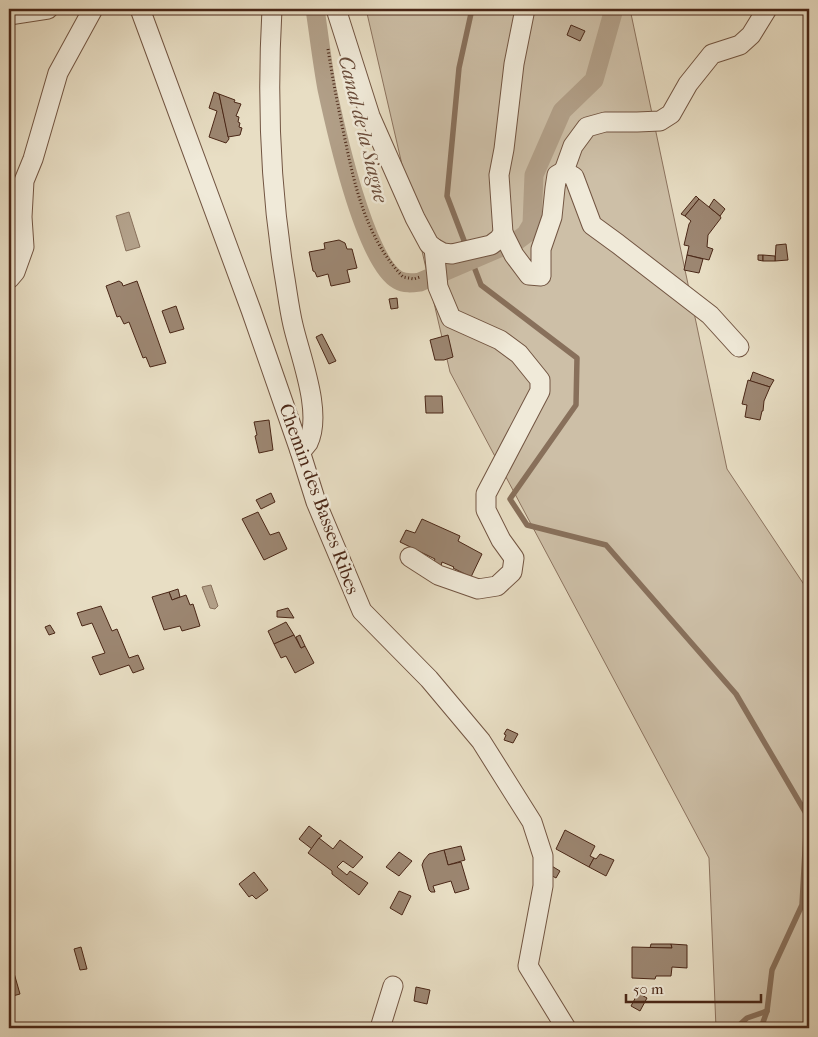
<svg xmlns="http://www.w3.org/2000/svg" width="818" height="1037" font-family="'IM FELL French Canon',serif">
<rect width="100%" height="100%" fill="#e8dec4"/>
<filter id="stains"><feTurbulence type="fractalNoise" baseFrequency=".004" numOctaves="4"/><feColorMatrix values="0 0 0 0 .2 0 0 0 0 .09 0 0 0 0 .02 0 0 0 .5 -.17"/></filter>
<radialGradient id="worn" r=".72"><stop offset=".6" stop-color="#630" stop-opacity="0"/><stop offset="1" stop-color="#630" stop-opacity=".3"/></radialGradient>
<!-- green -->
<polygon fill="#cdbfa7" stroke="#8c735f" points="366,9 630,9 727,469 809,592 809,1028 716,1028 709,858 450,372"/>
<!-- water -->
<g fill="#b2a089" stroke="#88705b">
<polygon points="129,212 140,247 126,251 116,216"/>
<polygon points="211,585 218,606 215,609 210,608 202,587"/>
</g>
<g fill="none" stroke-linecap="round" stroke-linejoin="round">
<!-- stream -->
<g stroke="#88705b" stroke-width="5.5">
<polyline points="472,9 459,68 447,196 481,285 577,358 576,405 510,499 527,525 606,545 736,694 807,815 802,905 772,970 767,1011 761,1028"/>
<polyline points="736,1028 747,1018 767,1011"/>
</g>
<!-- canal -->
<path stroke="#b2a089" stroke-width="19" d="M 315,9 C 319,35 322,62 327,89 C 335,126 365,263 398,280 C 405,284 412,283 420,282 L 518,240 L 526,234 L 532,224 L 534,175 L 562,111 L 594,80 L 614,9"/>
</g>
<!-- building -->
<g fill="#9c8671" stroke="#4a2717">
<polygon points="682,9 695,9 692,14"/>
<polygon points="571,25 585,31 580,41 567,35"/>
<polygon points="214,92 219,94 229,139 226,143 209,137 217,111 209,108"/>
<polygon points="219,94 235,100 234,102 241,104 236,116 239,117 238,122 240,123 239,127 242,128 240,135 228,137"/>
<polygon points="696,196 699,199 685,216 681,214"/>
<polygon points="699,199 720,216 721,218 708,235 707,247 713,249 709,260 687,255 689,246 684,245 689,224 691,221 685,216"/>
<polygon points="714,199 725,209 720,216 709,207"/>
<polygon points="339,240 345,243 347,249 352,249 357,268 347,270 350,282 331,286 328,274 317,277 315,272 313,271 309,252 325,249 324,243"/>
<polygon points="786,244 788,260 775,261 776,245"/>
<polygon points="687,255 703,259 699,273 684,270"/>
<polygon points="758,255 763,255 763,261 758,260"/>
<polygon points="763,255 775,256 775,261 763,261"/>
<polygon points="119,281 122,283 123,286 137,281 166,363 150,367 146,357 143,358 129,322 124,324 120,316 117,317 106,286"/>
<polygon points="397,298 398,308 391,309 389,299"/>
<polygon points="176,306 184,329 170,333 162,311"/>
<polygon points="322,334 336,361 329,364 316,337"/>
<polygon points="448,335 453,357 444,360 435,360 430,340"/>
<polygon points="753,372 774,380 770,387 750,381"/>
<polygon points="748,380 770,387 764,401 763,411 762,411 760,420 745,417 747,405 742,404"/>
<polygon points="425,396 442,396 443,413 426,413"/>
<polygon points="269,420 273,450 259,453 255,436 257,435 254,422"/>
<polygon points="271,493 275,502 261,509 256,500"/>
<polygon points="258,512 270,535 279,532 287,549 264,560 242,519"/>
<polygon points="422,519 460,536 458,541 482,554 471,577 453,568 454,567 442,562 441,566 433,563 435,559 400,542 406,530 415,533"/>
<polygon points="178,589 180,597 172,600 169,592"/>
<polygon points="169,592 172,600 186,595 190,605 193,604 200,626 182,631 180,626 164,630 152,597"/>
<polygon points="101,606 112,631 117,629 129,658 138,655 144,669 133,673 129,665 100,675 92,657 105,653 92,623 82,626 77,613"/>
<polygon points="288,608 294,618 277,617 277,611"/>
<polygon points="286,622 294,635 274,644 268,631"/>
<polygon points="50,625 55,633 49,635 45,627"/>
<polygon points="294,635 301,648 305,646 314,663 295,673 286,656 281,658 274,644"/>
<polygon points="300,635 305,646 301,648 296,637"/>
<polygon points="507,729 518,734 513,743 504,740 506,735 504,734"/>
<polygon points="309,826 322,836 319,838 312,849 299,839"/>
<polygon points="565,830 595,846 590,856 594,858 589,867 556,849"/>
<polygon points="319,838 333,849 340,840 363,857 353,868 343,861 337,867 347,875 350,871 368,883 359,895 332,874 332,871 308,853"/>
<polygon points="461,846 465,860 448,865 444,850"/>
<polygon points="444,850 448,865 461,862 469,889 455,893 451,881 433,886 435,892 431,892 429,890 422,865 424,860 429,854"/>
<polygon points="399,852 412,861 399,876 386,867"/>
<polygon points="600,854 614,860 606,876 589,867 594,858 596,859"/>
<polygon points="550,865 560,871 556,878 547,873"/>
<polygon points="254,872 268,890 256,899 252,895 249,897 239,884"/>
<polygon points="399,891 411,896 402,915 390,908"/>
<polygon points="651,944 671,944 672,948 650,948"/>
<polygon points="671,944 687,945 687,968 672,967 671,976 656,976 655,979 632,978 632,947 672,948"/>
<polygon points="81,947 87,969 80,970 74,949"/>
<polygon points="9,959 10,959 20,994 9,997"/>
<polygon points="416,987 430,990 427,1004 414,1001"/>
<polygon points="638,993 647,998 640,1011 631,1006"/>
</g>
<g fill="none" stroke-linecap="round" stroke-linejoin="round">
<defs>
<g id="minor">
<polyline points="140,9 251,310 300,451 316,502 362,611 429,679 481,741 532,822 543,856 543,886 528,966 566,1028"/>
<path d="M 272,9 C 267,97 270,186 284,273 C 287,290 289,308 293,325 C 300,356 323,413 308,443 C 306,446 303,449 300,451"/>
<polyline points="336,9 370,116 415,218 429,244 434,248 443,253 452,254 491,245 499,239 503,233 499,175 504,149 514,64 525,9"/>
<polyline points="9,15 48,9"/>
<polyline points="564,171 573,146 587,127 605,122 637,122 660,121 671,114 688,84 712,54 740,45 751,35 767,9"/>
<polyline points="503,233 514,255 529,275 541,276 541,249 552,217 555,188 557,175 564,171 574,177 592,225 618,244 710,315 739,347"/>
<polyline points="9,279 15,272 24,247 22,217 24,181 33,159 58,73 93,9"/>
<polyline points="410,557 438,575 478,589 497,586 512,572 514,558 501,540 486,510 486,494 540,391 540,380 519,354 500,340 451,318 438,287 434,248"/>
<polyline points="380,1028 393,986"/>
</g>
</defs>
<!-- minor casing -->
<use href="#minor" stroke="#725542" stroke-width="21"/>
<!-- path -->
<path stroke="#4a2717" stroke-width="3" stroke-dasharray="1 2.5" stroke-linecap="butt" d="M 328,49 C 333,81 339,112 346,144 C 356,192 368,240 403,277 L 414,279 L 420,277"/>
<!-- minor -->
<use href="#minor" stroke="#f0ead9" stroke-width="19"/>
</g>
<g text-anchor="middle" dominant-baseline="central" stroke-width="5" stroke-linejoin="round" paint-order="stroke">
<!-- street labels -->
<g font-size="19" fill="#4a2717" stroke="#f0ead9">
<text transform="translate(319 499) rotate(70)">Chemin des Basses Ribes</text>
</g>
<!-- water labels -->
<g font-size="20" font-style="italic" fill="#694b39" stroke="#f0ead9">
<text transform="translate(363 129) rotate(76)">Canal de la Siagne</text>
</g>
</g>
<!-- margin -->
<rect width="818" height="1037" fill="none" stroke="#e8dec4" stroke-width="30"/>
<rect x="10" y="10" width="798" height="1017" fill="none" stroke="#4a2717" stroke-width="2.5"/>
<rect x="15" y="15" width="788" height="1007" fill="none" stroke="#4a2717"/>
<!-- scale -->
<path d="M626 994v8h135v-8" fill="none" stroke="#4a2717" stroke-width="2.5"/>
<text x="633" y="994" font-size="15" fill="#4a2717" stroke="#f0ead9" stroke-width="4" paint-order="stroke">50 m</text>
<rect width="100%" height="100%" filter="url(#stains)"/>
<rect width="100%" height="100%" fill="url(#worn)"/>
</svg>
